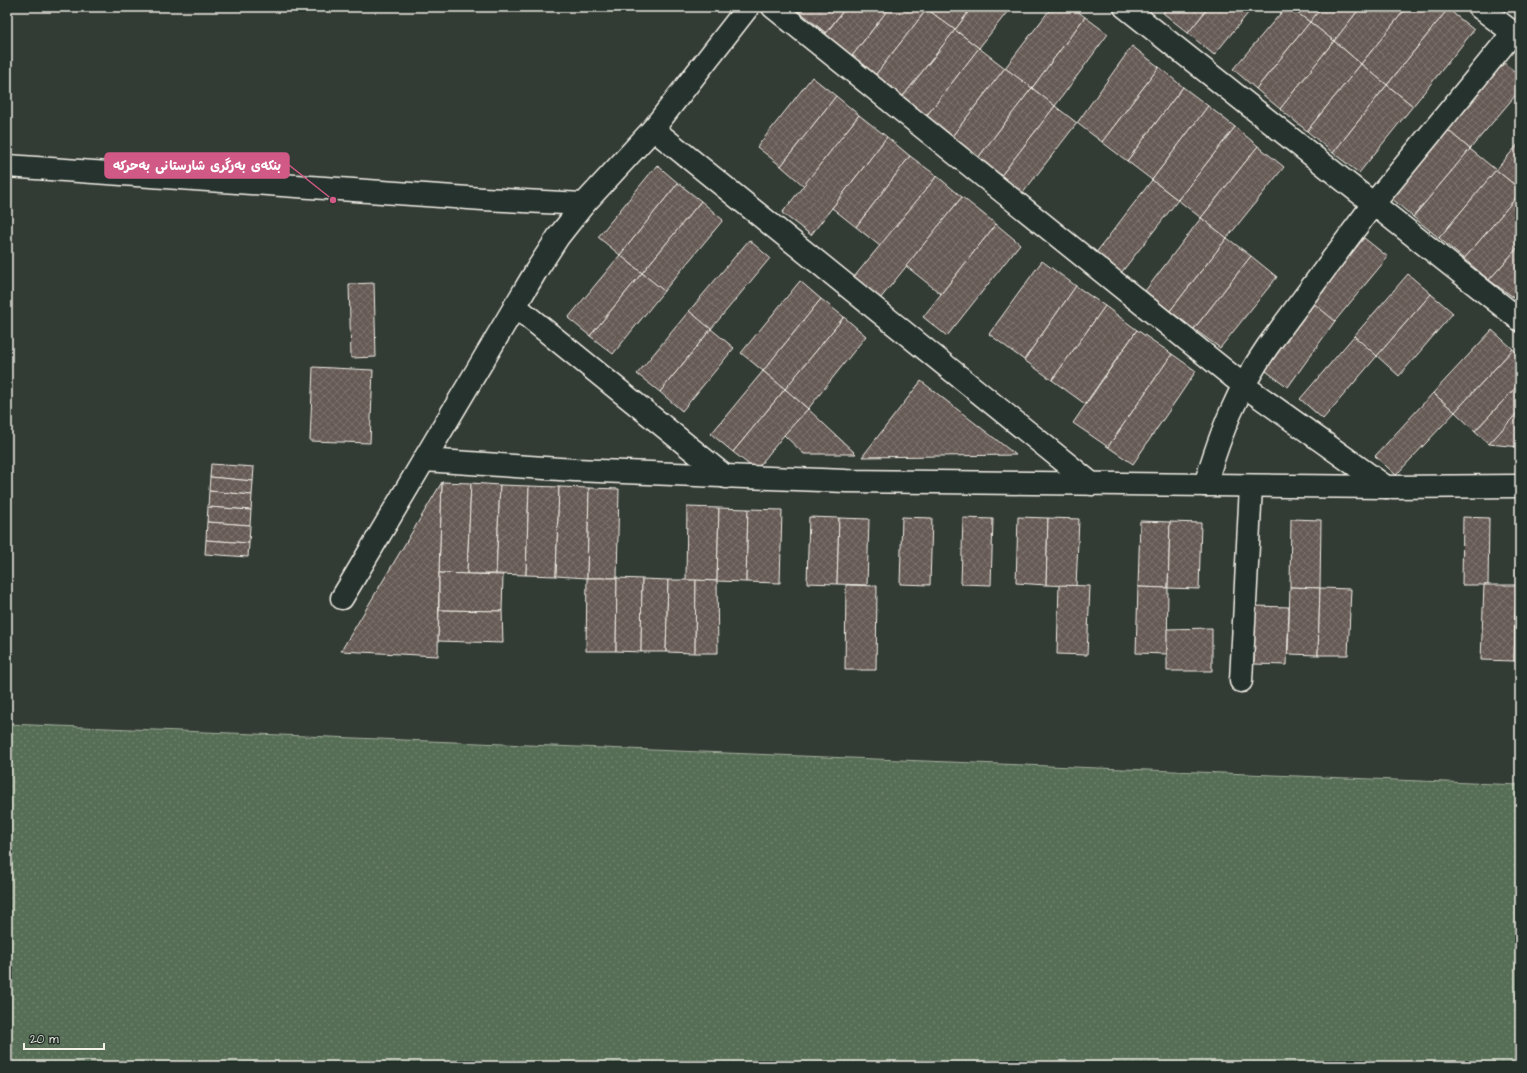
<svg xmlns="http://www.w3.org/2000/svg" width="1527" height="1073" font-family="'Architects Daughter','Playpen Sans Arabic',sans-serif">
<defs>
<pattern id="grass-dots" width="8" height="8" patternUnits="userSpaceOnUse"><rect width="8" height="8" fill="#566e54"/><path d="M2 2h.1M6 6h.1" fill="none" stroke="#6f836d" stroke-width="1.8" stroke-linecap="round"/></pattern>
<pattern id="building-cross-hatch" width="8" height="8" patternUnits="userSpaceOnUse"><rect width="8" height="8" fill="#665a55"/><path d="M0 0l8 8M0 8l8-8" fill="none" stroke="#7c726d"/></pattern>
</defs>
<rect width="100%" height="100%" fill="#333b35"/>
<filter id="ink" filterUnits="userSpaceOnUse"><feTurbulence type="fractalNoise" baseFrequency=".025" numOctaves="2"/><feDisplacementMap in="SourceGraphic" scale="8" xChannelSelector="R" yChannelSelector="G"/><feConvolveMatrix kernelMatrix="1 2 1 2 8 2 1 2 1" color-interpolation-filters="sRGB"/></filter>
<g filter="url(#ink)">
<!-- grass -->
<polygon fill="url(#grass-dots)" stroke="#a5b09e" points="7,724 1520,785 1520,1066 7,1066"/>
<!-- building -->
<g fill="url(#building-cross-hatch)" stroke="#f4f1e8">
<polygon points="794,7 846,7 826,33"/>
<polygon points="846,7 890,7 849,60 822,39"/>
<polygon points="890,7 925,7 927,9 873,78 849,60"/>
<polygon points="929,7 972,7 955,30 927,9"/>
<polygon points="972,7 1011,7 979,48 955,30"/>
<polygon points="1052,7 1072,7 1085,17 1032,88 1005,68"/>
<polygon points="1167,7 1209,7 1188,33 1163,13"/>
<polygon points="1209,7 1253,7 1214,55 1188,33"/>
<polygon points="1286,7 1289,7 1310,22 1256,89 1233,69"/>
<polygon points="1289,7 1322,7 1310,22"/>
<polygon points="1322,7 1361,7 1334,41 1310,22"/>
<polygon points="1361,7 1407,7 1361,64 1334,41"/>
<polygon points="1407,7 1446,7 1448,9 1387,85 1361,64"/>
<polygon points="927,9 955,30 900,100 873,78"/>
<polygon points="1448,9 1474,30 1413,106 1387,85"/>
<polygon points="1085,17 1108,34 1055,106 1032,88"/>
<polygon points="1310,22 1334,41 1280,109 1256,89"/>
<polygon points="955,30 979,48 924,119 900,100"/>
<polygon points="1334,41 1361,64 1307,131 1280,109"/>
<polygon points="1132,46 1159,67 1102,142 1077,123"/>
<polygon points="979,48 1005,68 950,139 924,119"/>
<polygon points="1502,61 1520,76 1520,90 1470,149 1445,128"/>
<polygon points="1361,64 1387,85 1333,153 1307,131"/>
<polygon points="1159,67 1183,87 1127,161 1102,142"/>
<polygon points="1005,68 1032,88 977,159 950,139"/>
<polygon points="812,77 836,96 781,166 757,147"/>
<polygon points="1387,85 1413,106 1359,173 1333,153"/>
<polygon points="1183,87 1208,106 1152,180 1127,161"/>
<polygon points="1032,88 1055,106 1000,177 977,159"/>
<polygon points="836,96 859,115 804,186 781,166"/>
<polygon points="1055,106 1077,123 1022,194 1000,177"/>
<polygon points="1208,106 1235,127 1178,200 1152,180"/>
<polygon points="859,115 887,137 811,235 782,213"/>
<polygon points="1235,127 1258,146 1201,218 1178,200"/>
<polygon points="1445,128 1470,149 1413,217 1389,196"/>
<polygon points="887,137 910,156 856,227 832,208"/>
<polygon points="1520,142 1520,189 1496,170"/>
<polygon points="1258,146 1284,167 1227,238 1201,218"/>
<polygon points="1470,149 1496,170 1439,238 1413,217"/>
<polygon points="910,156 937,176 880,246 856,227"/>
<polygon points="657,165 678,183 620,255 598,237"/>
<polygon points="1496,170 1520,189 1520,193 1464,259 1439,238"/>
<polygon points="937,176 962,197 880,299 854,277"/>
<polygon points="1152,180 1178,200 1121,273 1095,254"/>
<polygon points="678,183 701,201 642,273 620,255"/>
<polygon points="1520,193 1520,245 1489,280 1464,259"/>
<polygon points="962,197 996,224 941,294 906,266"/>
<polygon points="701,201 723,220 664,291 642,273"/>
<polygon points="1201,218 1227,238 1170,311 1145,291"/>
<polygon points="996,224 1020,244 947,336 923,317"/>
<polygon points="1227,238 1251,256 1194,329 1170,311"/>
<polygon points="1364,238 1388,257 1335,321 1312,302"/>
<polygon points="749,240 770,258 711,329 689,311"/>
<polygon points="1520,245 1520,294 1516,299 1489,280"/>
<polygon points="620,255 642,273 590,336 568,318"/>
<polygon points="1251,256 1277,277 1220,348 1194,329"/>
<polygon points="1042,261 1076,286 1024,360 989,334"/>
<polygon points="642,273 664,291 613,354 590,336"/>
<polygon points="1408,274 1431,294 1377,356 1354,336"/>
<polygon points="800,281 821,299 763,371 741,353"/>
<polygon points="374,283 376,357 351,358 349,284"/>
<polygon points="1076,286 1105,306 1052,380 1024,360"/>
<polygon points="1431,294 1453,313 1399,376 1377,356"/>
<polygon points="821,299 844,317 785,389 763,371"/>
<polygon points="1312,302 1335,321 1288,387 1263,369"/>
<polygon points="1105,306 1137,330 1085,404 1052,380"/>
<polygon points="689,311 711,329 660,392 637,374"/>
<polygon points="844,317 866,336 808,409 785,389"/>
<polygon points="711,329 734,348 682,411 660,392"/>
<polygon points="1137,330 1172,354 1108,447 1073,423"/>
<polygon points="1492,330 1513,349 1455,412 1433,393"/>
<polygon points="1354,336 1377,356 1323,419 1300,399"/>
<polygon points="1513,349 1520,356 1520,383 1475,431 1455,412"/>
<polygon points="1172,354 1196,371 1133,464 1108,447"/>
<polygon points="313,367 373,370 370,443 310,441"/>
<polygon points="763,371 785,389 733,452 711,434"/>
<polygon points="921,381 1016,455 862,457"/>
<polygon points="1520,383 1520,410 1489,444 1475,431"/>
<polygon points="785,389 808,409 784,435 756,470 733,452"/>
<polygon points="1433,393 1455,412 1396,475 1375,456"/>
<polygon points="808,409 856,454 804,454 784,435"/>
<polygon points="1520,410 1520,447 1489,444"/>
<polygon points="211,464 254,467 253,481 210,477"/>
<polygon points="210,477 253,481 252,495 209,491"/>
<polygon points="442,482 471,483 467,574 439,573"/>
<polygon points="442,482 439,573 438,656 341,651"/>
<polygon points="471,483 500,485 496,574 467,574"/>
<polygon points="500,485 529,486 526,575 496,574"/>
<polygon points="529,486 559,487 556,576 526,575"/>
<polygon points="559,487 589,488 587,578 556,576"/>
<polygon points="589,488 619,489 617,578 587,578"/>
<polygon points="209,491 252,495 251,510 208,507"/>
<polygon points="208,507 251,510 250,525 207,522"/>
<polygon points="687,507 719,508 717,581 686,580"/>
<polygon points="719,508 748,509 746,582 717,581"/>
<polygon points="1518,508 1520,508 1520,585 1516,585"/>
<polygon points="748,509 782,510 780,583 746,582"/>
<polygon points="809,517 839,518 837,584 807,583"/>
<polygon points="902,517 932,518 930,585 900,584"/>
<polygon points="1018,517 1048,518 1046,585 1016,583"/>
<polygon points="1463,517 1489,518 1488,585 1462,585"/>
<polygon points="839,518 869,519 867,585 837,584"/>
<polygon points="963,518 993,519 991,585 961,584"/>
<polygon points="1048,518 1079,519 1076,586 1046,585"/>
<polygon points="1291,519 1321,520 1320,588 1290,587"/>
<polygon points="1140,521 1170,522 1168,588 1138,587"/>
<polygon points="207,522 250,525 249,543 206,540"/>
<polygon points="1170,522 1201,523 1199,589 1168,588"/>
<polygon points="206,540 249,543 248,557 205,554"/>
<polygon points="439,573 503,575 502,611 439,610"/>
<polygon points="587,578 617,578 616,651 586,651"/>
<polygon points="617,578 642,579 641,652 616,651"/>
<polygon points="642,579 668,580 666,652 641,652"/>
<polygon points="668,580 696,580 695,653 666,652"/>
<polygon points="696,580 717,581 718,653 695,653"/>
<polygon points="846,585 877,586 876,670 845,670"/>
<polygon points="1059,585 1090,586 1087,655 1057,654"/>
<polygon points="1484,585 1516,585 1514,661 1481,660"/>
<polygon points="1516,585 1520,585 1520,661 1514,661"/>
<polygon points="1138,587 1168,588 1167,654 1136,653"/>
<polygon points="1290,587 1320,588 1318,655 1288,654"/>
<polygon points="1320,588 1351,589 1348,655 1318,655"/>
<polygon points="1255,606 1289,607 1287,665 1254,664"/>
<polygon points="439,610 502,611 503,643 438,641"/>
<polygon points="1212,628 1212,671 1167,671 1167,629"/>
</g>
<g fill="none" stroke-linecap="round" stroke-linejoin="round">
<defs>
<g id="minor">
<polyline points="773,7 1243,385 1386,487"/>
<polyline points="1125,7 1520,320"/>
<polyline points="1479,7 1520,38"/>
<polyline points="653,129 1092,484"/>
<polyline points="7,166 483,199 584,204"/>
<polyline points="515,306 726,477"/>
<polyline points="424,460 575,470 846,481 1386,487 1520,486"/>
<path d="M 1205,485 C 1221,432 1236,392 1268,346 L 1374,203 L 1513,33"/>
<polyline points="342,598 536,271 558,237 584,204 653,129 748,7"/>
<polyline points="1241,681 1251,486"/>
</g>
</defs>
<!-- minor casing -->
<use href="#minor" stroke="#f4f1e8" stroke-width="25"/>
<!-- minor -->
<use href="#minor" stroke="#26332d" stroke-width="22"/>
</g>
</g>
<!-- callouts -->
<path fill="none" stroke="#d15985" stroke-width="1.5" d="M333 200L289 165"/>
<circle fill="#d15985" stroke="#26332d" stroke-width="1.5" cx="333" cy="200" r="4"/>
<rect fill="#d15985" stroke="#d15985" stroke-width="1.5" x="105" y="153" width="184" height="25" rx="4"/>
<g font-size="13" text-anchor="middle" font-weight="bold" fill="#fff">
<text x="197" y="170">بنکەی بەرگری شارستانی بەحرکە</text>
</g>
<!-- margin -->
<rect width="1527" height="1073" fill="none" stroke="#26332d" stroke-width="24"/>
<rect x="12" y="12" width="1503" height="1049" fill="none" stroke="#f4f1e8" stroke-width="1.5" filter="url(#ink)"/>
<!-- scale -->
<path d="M24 1043v6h80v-6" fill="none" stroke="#f4f1e8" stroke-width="2"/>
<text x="30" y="1043" font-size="12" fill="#f4f1e8" stroke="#26332d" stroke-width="3" paint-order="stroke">20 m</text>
</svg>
